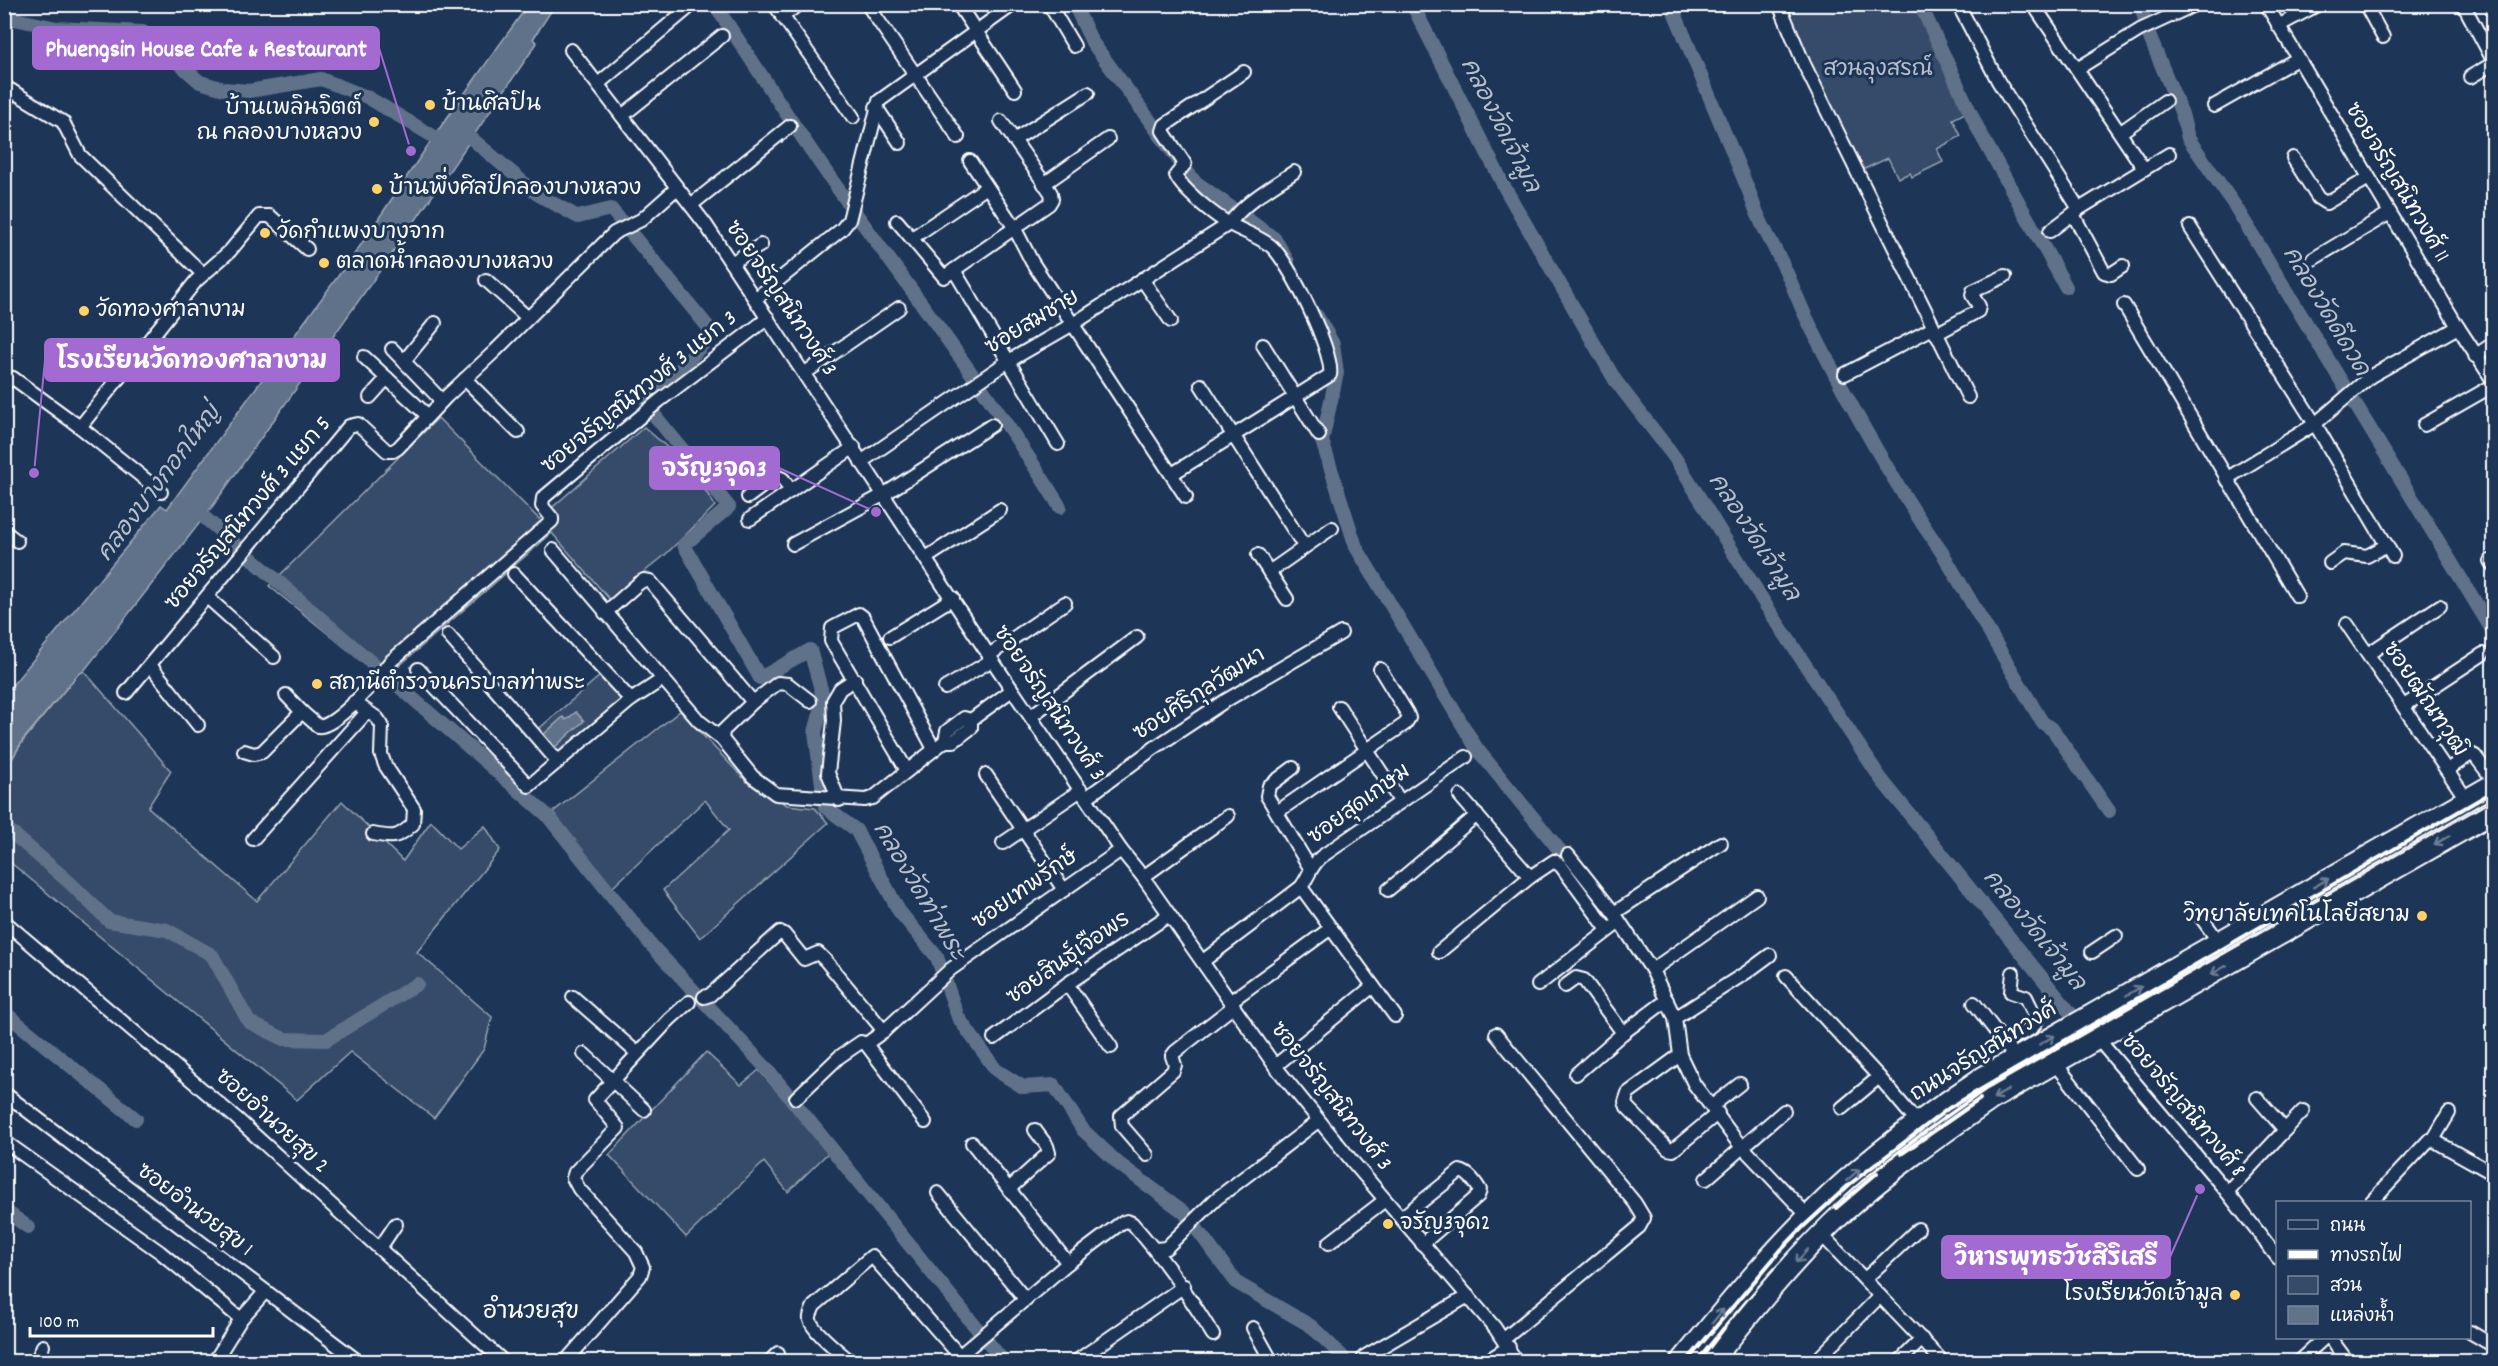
<svg xmlns="http://www.w3.org/2000/svg" width="2498" height="1366" font-family="Dekko,'Playpen Sans Thai',sans-serif">
<rect width="100%" height="100%" fill="#1d3557"/>
<filter id="ink" filterUnits="userSpaceOnUse"><feTurbulence type="fractalNoise" baseFrequency=".0167" numOctaves="2"/><feDisplacementMap in="SourceGraphic" scale="12" xChannelSelector="R" yChannelSelector="G"/><feConvolveMatrix kernelMatrix="1 2 1 2 8 2 1 2 1" color-interpolation-filters="sRGB"/></filter>
<g filter="url(#ink)">
<!-- green -->
<g fill="#364b69" stroke="#9aa5b4" stroke-width="1.5">
<polygon points="1780,5 1916,5 1967,112 1953,119 1961,136 1937,149 1943,162 1912,177 1910,173 1898,178 1888,158 1858,172"/>
<polygon points="438,418 539,519 644,427 692,469 715,506 665,555 610,600 552,533 384,679 269,586"/>
<polygon points="84,671 171,771 148,807 257,901 342,801 403,861 431,821 458,849 485,826 500,850 417,952 492,1017 484,1049 434,1118 350,1052 297,1100 5,858 4,771 23,741 78,674"/>
<polygon points="601,675 623,700 557,756 535,732"/>
<polygon points="680,711 746,781 787,805 815,808 828,823 700,938 663,890 729,830 705,800 612,888 553,812"/>
<polygon points="706,1052 741,1085 759,1070 829,1152 788,1192 764,1162 686,1237 609,1155"/>
</g>
<!-- water -->
<g fill="#617289" stroke="#a0aab8" stroke-width="1.5">
<polygon points="528,5 555,5 533,39 537,43 411,227 212,507 84,671 78,674 23,740 5,771 5,694 161,505 167,509 358,249 439,129"/>
<polygon points="576,712 584,721 554,748 543,735 563,717 566,720"/>
</g>
<g fill="none" stroke-linecap="round" stroke-linejoin="round">
<!-- canal -->
<g stroke="#617289" stroke-width="14">
<path d="M 714,4 C 758,68 798,135 844,197 C 917,299 994,399 1060,507"/>
<polyline points="1074,4 1092,42 1194,181 1275,239 1288,262"/>
<polyline points="1412,4 1506,190 1615,380 1675,458 1767,607 1881,779 2098,1047"/>
<path d="M 1671,4 L 1750,194 C 1758,221 1773,244 1785,269 C 1793,286 1799,303 1807,319 C 1846,399 1892,481 1943,554 L 2042,722 L 2053,730 L 2109,811"/>
<polyline points="1920,4 1980,133 2066,287"/>
<polyline points="2141,4 2148,33 2182,114 2188,138 2235,206 2494,633"/>
<polyline points="4,15 19,20 57,28 143,32 200,82 224,89 249,91 321,79 367,97 443,142"/>
<polyline points="458,127 537,194 578,217 611,209 713,333 647,406 729,507 684,545 760,678 810,650 824,700 815,732 825,807 856,830 899,911 937,957 958,1017 996,1070 1023,1087 1054,1085 1083,1130 1119,1164 1184,1212 1237,1283 1311,1326 1342,1356 1345,1362"/>
<polyline points="1317,316 1333,344 1337,373 1322,441 1356,547 1477,749 1570,863"/>
<polyline points="190,505 547,815 652,946 768,1070 1004,1362"/>
<polyline points="4,826 69,882 109,921 167,930 212,955 249,1022 284,1039 326,1040 417,984"/>
<polyline points="4,1012 136,1119"/>
<polyline points="4,1210 28,1227"/>
</g>
<defs>
<g id="minor">
<polyline points="774,4 853,117"/>
<polyline points="867,4 958,137"/>
<polyline points="958,4 1015,90"/>
<polyline points="1049,4 1074,46"/>
<polyline points="1779,4 1804,64 1968,397"/>
<polyline points="1958,4 1998,81 2079,209"/>
<polyline points="2033,4 2144,169"/>
<polyline points="2266,4 2458,327 2494,382"/>
<polyline points="2365,4 2383,37"/>
<polyline points="2463,4 2494,62"/>
<polyline points="782,17 799,4"/>
<polyline points="2278,26 2319,4"/>
<polyline points="571,50 706,225 992,660 1121,850 1143,877 1275,1066 1352,1161 1495,1328 1517,1362"/>
<polyline points="2077,69 2140,30 2196,4"/>
<polyline points="2470,77 2494,63"/>
<polyline points="598,84 692,5"/>
<polyline points="4,86 63,122 80,155 203,274"/>
<polyline points="4,104 12,91"/>
<polyline points="2214,106 2297,59"/>
<polyline points="876,107 900,143"/>
<polyline points="622,116 722,36"/>
<polyline points="2121,132 2165,101"/>
<polyline points="1014,140 1088,93"/>
<polyline points="2293,158 2318,198 2326,203 2369,178"/>
<polyline points="970,161 1014,227 1032,262 1186,497"/>
<polyline points="1044,184 1108,139"/>
<polyline points="691,205 790,126"/>
<polyline points="2073,214 2104,272 2111,274 2123,266"/>
<polyline points="897,221 944,277 1049,204 1052,199 1051,193 1001,121"/>
<polyline points="2190,227 2315,424 2393,556"/>
<polyline points="2050,231 2079,209 2169,154"/>
<polyline points="912,238 987,187"/>
<polyline points="2313,259 2390,213"/>
<polyline points="731,263 761,245"/>
<polyline points="954,270 1058,444"/>
<polyline points="1142,279 1171,321"/>
<polyline points="486,280 528,318"/>
<polyline points="755,299 842,229 849,220 879,101 1014,4"/>
<polyline points="2124,305 2297,596"/>
<polyline points="1936,334 1978,311 1979,306 1972,295 1973,291 2005,276"/>
<polyline points="1263,345 1319,435"/>
<polyline points="392,349 442,401"/>
<polyline points="2475,356 2494,343"/>
<polyline points="364,357 428,416"/>
<polyline points="404,361 435,323"/>
<polyline points="805,373 899,308"/>
<polyline points="1845,374 1933,328"/>
<polyline points="465,379 518,432"/>
<polyline points="4,384 13,378 80,427 196,281 230,251 259,216 270,216 307,249"/>
<polyline points="1201,385 1304,546"/>
<polyline points="370,397 387,378"/>
<polyline points="2424,425 2494,385"/>
<polyline points="80,427 161,492"/>
<path d="M 861,462 L 1007,362 L 1073,324 L 1229,224 C 1246,201 1270,188 1294,172"/>
<path d="M 1172,474 L 1330,375 C 1334,352 1289,261 1271,246 C 1258,236 1244,232 1230,224 C 1216,217 1181,189 1176,175 L 1185,164 L 1163,131 L 1165,125 L 1244,72"/>
<polyline points="2226,479 2315,424 2371,376 2458,327"/>
<polyline points="748,497 776,476 783,479 791,491"/>
<polyline points="750,519 854,447"/>
<polyline points="4,531 17,541"/>
<polyline points="793,544 883,495 992,425"/>
<polyline points="553,550 663,679"/>
<polyline points="1258,555 1287,599"/>
<polyline points="926,558 1000,510"/>
<polyline points="2490,561 2494,567"/>
<polyline points="2330,563 2344,553 2367,556 2387,545"/>
<polyline points="1269,572 1332,528"/>
<polyline points="514,574 631,700"/>
<polyline points="207,597 274,657"/>
<polyline points="605,613 639,583 644,580 650,581 753,702"/>
<polyline points="2347,624 2467,800"/>
<polyline points="448,635 558,762"/>
<polyline points="890,637 953,598"/>
<polyline points="2368,654 2440,606"/>
<polyline points="989,655 1065,603"/>
<polyline points="150,665 198,725"/>
<polyline points="418,669 529,786 631,700 663,679 699,721 722,739 753,777 776,794 865,800 873,798 945,741 954,741 971,728 971,720"/>
<polyline points="945,688 992,660"/>
<polyline points="126,693 349,426 358,424 387,451 393,451 398,448 447,396 495,351 614,233 641,220 677,188"/>
<polyline points="286,695 302,712"/>
<path d="M 354,702 L 377,718 L 382,725 L 381,754 L 385,765 L 414,809 L 413,824 C 398,838 394,838 373,834"/>
<polyline points="2404,706 2483,654"/>
<polyline points="1339,707 1400,801"/>
<polyline points="1031,716 1137,637"/>
<polyline points="722,739 723,731 753,702 778,683 788,684 810,701"/>
<polyline points="945,741 947,731 964,718 971,720 1012,690"/>
<path d="M 244,751 L 254,754 L 262,752 L 302,712 L 318,726 C 334,730 380,676 390,662 L 552,521 L 552,518 L 542,506 L 543,498 L 659,401 L 768,318"/>
<polyline points="1293,768 1269,786 1267,796 1310,868"/>
<polyline points="906,769 831,641 832,628 859,614 863,617 934,749"/>
<polyline points="2447,770 2471,754 2475,756 2494,781"/>
<polyline points="986,775 1064,890"/>
<polyline points="1460,796 1530,877"/>
<polyline points="1086,798 1154,748 1225,701 1341,633"/>
<polyline points="839,800 828,773 834,721 833,701 840,689 855,679"/>
<polyline points="1277,812 1405,724 1409,718 1407,713 1380,669"/>
<polyline points="253,839 367,712"/>
<polyline points="1003,843 1081,790"/>
<polyline points="1568,855 1614,913 1652,970 1675,1018 1680,1055 1694,1084 1736,1140 1809,1217"/>
<polyline points="1143,877 1228,816"/>
<polyline points="1301,887 1395,1016"/>
<polyline points="1388,890 1477,815"/>
<polyline points="1614,913 1721,843"/>
<polyline points="2198,913 2219,942"/>
<polyline points="4,921 236,1118 504,1362"/>
<polyline points="1439,952 1530,877 1554,861 1561,866 1608,930"/>
<polyline points="2092,952 2116,936"/>
<path d="M 1203,961 L 1301,887 C 1310,875 1309,868 1321,857 L 1466,757"/>
<polyline points="1652,970 1757,896"/>
<polyline points="1786,976 1879,1077 1917,1122"/>
<polyline points="1067,984 1111,1047"/>
<polyline points="1538,985 1613,927"/>
<polyline points="1565,986 1576,978 1584,980 1623,1033"/>
<polyline points="573,997 637,1053"/>
<polyline points="704,997 710,995 780,932 784,934 804,959 818,953 825,960 884,1031"/>
<polyline points="1231,1001 1331,928"/>
<polyline points="1974,1003 2016,1058"/>
<polyline points="1675,1018 1747,972 1770,955"/>
<polyline points="1496,1034 1635,1203 1644,1218 1639,1227 1504,1339"/>
<polyline points="994,1038 1067,984 1169,915"/>
<polyline points="2098,1039 2227,1192 2278,1258"/>
<path d="M 2003,1041 C 2014,1036 2033,1032 2037,1020 L 2026,997 L 2011,992 L 2013,973"/>
<polyline points="584,1054 644,1110"/>
<polyline points="1680,1055 1628,1093 1625,1102 1627,1107 1668,1149 1673,1150 1718,1113"/>
<polyline points="2056,1064 2138,1169"/>
<polyline points="1275,1066 1373,986"/>
<polyline points="1576,1074 1623,1033 1667,1000"/>
<polyline points="4,1093 359,1362"/>
<polyline points="796,1098 839,1057 861,1042 866,1044"/>
<polyline points="1712,1106 1740,1084"/>
<polyline points="1842,1108 1879,1077"/>
<polyline points="925,1122 866,1044 884,1031 951,969 1121,850"/>
<polyline points="2285,1130 2303,1111"/>
<polyline points="2433,1140 2449,1113"/>
<polyline points="4,1141 160,1252 241,1319"/>
<polyline points="972,1143 1068,1263"/>
<polyline points="1147,1155 1122,1126 1121,1116 1173,1071 1175,1065 1172,1056 1175,1052 1234,1006"/>
<polyline points="1706,1179 1784,1111"/>
<polyline points="1009,1189 1049,1153 1047,1146 1035,1130"/>
<polyline points="2227,1192 2285,1130 2257,1098"/>
<polyline points="938,1193 1026,1300"/>
<polyline points="2371,1202 2429,1140 2433,1140 2494,1174"/>
<path d="M 1401,1218 L 1460,1171 C 1469,1173 1475,1182 1480,1190 L 1478,1196 L 1422,1244"/>
<polyline points="1822,1235 1943,1362"/>
<polyline points="1329,1243 1385,1200"/>
<polyline points="380,1248 396,1224"/>
<polyline points="1155,1249 1166,1248 1216,1199 1318,1121"/>
<polyline points="1865,1279 1918,1229"/>
<polyline points="1253,1328 1272,1362"/>
<polyline points="2470,1332 2494,1346"/>
<polyline points="2330,1338 2348,1362"/>
<polyline points="1364,1357 1468,1296"/>
<polyline points="36,1362 43,1346"/>
<polyline points="214,1362 241,1319 265,1292"/>
<polyline points="565,1362 640,1276 643,1267 636,1252 579,1189 573,1178 575,1172 618,1128 595,1100 669,1020 689,1002"/>
<polyline points="769,1362 778,1353"/>
<path d="M 851,1362 C 841,1353 813,1332 810,1320 C 809,1315 812,1311 814,1306 L 872,1256 L 959,1355"/>
<path d="M 952,1362 L 1068,1263 L 1121,1223 L 1127,1221 L 1132,1223 C 1163,1258 1189,1295 1213,1335"/>
<polyline points="1075,1362 1184,1286"/>
<polyline points="1485,1362 1509,1347"/>
<polyline points="1815,1362 1880,1296"/>
<polyline points="1899,1362 1922,1339"/>
<polyline points="2298,1362 2324,1338"/>
</g>
<g id="primary">
<path d="M 1681,1362 C 1728,1304 1777,1245 1831,1194 C 1877,1151 1928,1114 1980,1079 L 2494,784"/>
<path d="M 1711,1362 C 1753,1310 1796,1256 1846,1210 C 1891,1169 1942,1134 1992,1099 L 2494,812"/>
</g>
</defs>
<!-- minor casing -->
<use href="#minor" stroke="#fff" stroke-width="16"/>
<!-- primary casing -->
<use href="#primary" stroke="#fff" stroke-width="24"/>
<!-- minor -->
<use href="#minor" stroke="#1d3557" stroke-width="12"/>
<!-- primary -->
<use href="#primary" stroke="#1d3557" stroke-width="20"/>
<!-- rail -->
<g stroke="#fff" stroke-width="4">
<polyline points="1901,1154 1980,1099"/>
<polyline points="1836,1208 1877,1173"/>
<polyline points="1686,1362 1780,1251 1803,1227 1850,1184 1949,1108 2494,791"/>
<polyline points="1698,1362 1724,1328"/>
</g>
</g>
<!-- one-way arrows -->
<defs><path id="oneway-shaft" d="M-6 0H5M1.5-3L5.5 0L1.5 3" fill="none" stroke-width="1.6" stroke-linecap="round" stroke-linejoin="round" transform="scale(1.5)"/></defs>
<g stroke="#6c7c92">
<use href="#oneway-shaft" transform="translate(2442 840) rotate(151)"/>
<use href="#oneway-shaft" transform="translate(2321 883) rotate(-29)"/>
<use href="#oneway-shaft" transform="translate(2219 970) rotate(150)"/>
<use href="#oneway-shaft" transform="translate(2134 991) rotate(-30)"/>
<use href="#oneway-shaft" transform="translate(2047 1040) rotate(-30)"/>
<use href="#oneway-shaft" transform="translate(2001 1094) rotate(151)"/>
<use href="#oneway-shaft" transform="translate(1853 1175) rotate(-41)"/>
<use href="#oneway-shaft" transform="translate(1802 1256) rotate(132)"/>
<use href="#oneway-shaft" transform="translate(1718 1316) rotate(-51)"/>
</g>
</g>
<!-- markers -->
<g fill="#ffd166" stroke="#1d3557" stroke-width="2">
<circle cx="430" cy="105" r="6"/>
<circle cx="374" cy="122" r="6"/>
<circle cx="377" cy="189" r="6"/>
<circle cx="265" cy="233" r="6"/>
<circle cx="324" cy="263" r="6"/>
<circle cx="84" cy="311" r="6"/>
<circle cx="317" cy="684" r="6"/>
<circle cx="2422" cy="916" r="6"/>
<circle cx="1388" cy="1224" r="6"/>
<circle cx="2235" cy="1295" r="6"/>
</g>
<g text-anchor="middle" dominant-baseline="central" stroke-width="6" stroke-linejoin="round" paint-order="stroke">
<!-- park labels -->
<g font-size="22" fill="#b9c0ca" stroke="#1d3557">
<text x="1878" y="70">สวนลุงสรณ์</text>
</g>
<!-- poi labels -->
<g font-size="22" fill="#fff" stroke="#1d3557" text-anchor="start">
<text x="442" y="105">บ้านศิลปิน</text>
<text x="362" y="109" text-anchor="end">บ้านเพลินจิตต์<tspan x="362" dy="25">ณ คลองบางหลวง</tspan></text>
<text x="389" y="189">บ้านพึ่งศิลป์คลองบางหลวง</text>
<text x="277" y="233">วัดกำแพงบางจาก</text>
<text x="336" y="263">ตลาดน้ำคลองบางหลวง</text>
<text x="96" y="311">วัดทองศาลางาม</text>
<text x="329" y="684">สถานีตำรวจนครบาลท่าพระ</text>
<text x="2410" y="916" text-anchor="end">วิทยาลัยเทคโนโลยีสยาม</text>
<text x="1400" y="1224">จรัญ3จุด2</text>
<text x="2223" y="1295" text-anchor="end">โรงเรียนวัดเจ้ามูล</text>
</g>
<!-- street labels -->
<g font-size="22" fill="#fff" stroke="#1d3557">
<text transform="translate(2396 183) rotate(59)">ซอยจรัญสนิทวงศ์ 11</text>
<text transform="translate(780 299) rotate(56)">ซอยจรัญสนิทวงศ์ 3</text>
<text transform="translate(1033 323) rotate(-31)">ซอยสมชาย</text>
<text transform="translate(640 393) rotate(-39)">ซอยจรัญสนิทวงศ์ 3 แยก 3</text>
<text transform="translate(249 514) rotate(-50)">ซอยจรัญสนิทวงศ์ 3 แยก 5</text>
<text transform="translate(1200 695) rotate(-33)">ซอยศิริกุลวัฒนา</text>
<text transform="translate(2424 700) rotate(56)">ซอยฒัณฑวุฒิ</text>
<text transform="translate(1048 704) rotate(56)">ซอยจรัญสนิทวงศ์ 3</text>
<text transform="translate(1360 805) rotate(-36)">ซอยสุดเกษม</text>
<text transform="translate(1026 890) rotate(-35)">ซอยเทพรักษ์</text>
<text transform="translate(1069 959) rotate(-35)">ซอยสินธุ์เจือพร</text>
<text transform="translate(1984 1053) rotate(-32)">ถนนจรัญสนิทวงศ์</text>
<text transform="translate(1330 1097) rotate(52)">ซอยจรัญสนิทวงศ์ 3</text>
<text transform="translate(2182 1106) rotate(50)">ซอยจรัญสนิทวงศ์ 8</text>
<text transform="translate(271 1122) rotate(42)">ซอยอำนวยสุข 2</text>
<text transform="translate(194 1211) rotate(37)">ซอยอำนวยสุข 1</text>
</g>
<!-- water labels -->
<g font-size="24" font-style="italic" fill="#b8c0ca" stroke="#1d3557">
<text transform="translate(1499 126) rotate(63)">คลองวัดเจ้ามูล</text>
<text transform="translate(2325 312) rotate(59)">คลองวัดดีดวด</text>
<text transform="translate(160 484) rotate(-53)">คลองบางกอกใหญ่</text>
<text transform="translate(1753 538) rotate(57)">คลองวัดเจ้ามูล</text>
<text transform="translate(918 892) rotate(59)">คลองวัดท่าพระ</text>
<text transform="translate(2033 931) rotate(51)">คลองวัดเจ้ามูล</text>
</g>
<!-- neighbourhood labels -->
<g font-size="24" fill="#fff" stroke="#1d3557">
<text x="531" y="1313">อำนวยสุข</text>
</g>
</g>
<!-- callouts -->
<path fill="none" stroke="#a36bd2" stroke-width="2" d="M411 151L379 48M34 473L45 360M876 512L779 468M2200 1189L2170 1257"/>
<g fill="#a36bd2" stroke="#1d3557" stroke-width="2">
<circle cx="411" cy="151" r="6"/>
<circle cx="34" cy="473" r="6"/>
<circle cx="876" cy="512" r="6"/>
<circle cx="2200" cy="1189" r="6"/>
</g>
<g fill="#a36bd2" stroke="#a36bd2" stroke-width="2">
<rect x="33" y="27" width="346" height="42" rx="6"/>
<rect x="45" y="339" width="294" height="42" rx="6"/>
<rect x="650" y="447" width="129" height="42" rx="6"/>
<rect x="1942" y="1236" width="228" height="42" rx="6"/>
</g>
<g font-size="24" text-anchor="middle" font-weight="bold" fill="#fff">
<text x="206" y="56">Phuengsin House Cafe &amp; Restaurant</text>
<text x="192" y="368">โรงเรียนวัดทองศาลางาม</text>
<text x="714" y="476">จรัญ3จุด3</text>
<text x="2056" y="1265">วิหารพุทธวัชสิริเสรี</text>
</g>
<!-- margin -->
<rect width="2498" height="1366" fill="none" stroke="#1d3557" stroke-width="24"/>
<rect x="12" y="12" width="2474" height="1342" fill="none" stroke="#fff" stroke-width="2" filter="url(#ink)"/>
<!-- legend -->
<rect x="2276" y="1201" width="195" height="138" fill="#1d3557" stroke="#77869a" stroke-width="1.5"/>
<rect x="2288" y="1220" width="30" height="9" fill="#1d3557" stroke="#77869a" stroke-width="1.5"/>
<text x="2330" y="1231" font-size="18" fill="#ffffff">ถนน</text>
<rect x="2288" y="1250" width="30" height="9" fill="#ffffff" stroke="#77869a" stroke-width="1.5"/>
<text x="2330" y="1261" font-size="18" fill="#ffffff">ทางรถไฟ</text>
<rect x="2288" y="1276" width="30" height="18" fill="#364b69" stroke="#77869a" stroke-width="1.5"/>
<text x="2330" y="1291" font-size="18" fill="#ffffff">สวน</text>
<rect x="2288" y="1306" width="30" height="18" fill="#617289" stroke="#77869a" stroke-width="1.5"/>
<text x="2330" y="1321" font-size="18" fill="#ffffff">แหล่งน้ำ</text>
<!-- scale -->
<path d="M30 1327v9h183v-9" fill="none" stroke="#ffffff" stroke-width="3"/>
<text x="39" y="1327" font-size="18" fill="#ffffff" stroke="#1d3557" stroke-width="4.5" paint-order="stroke">100 m</text>
</svg>
